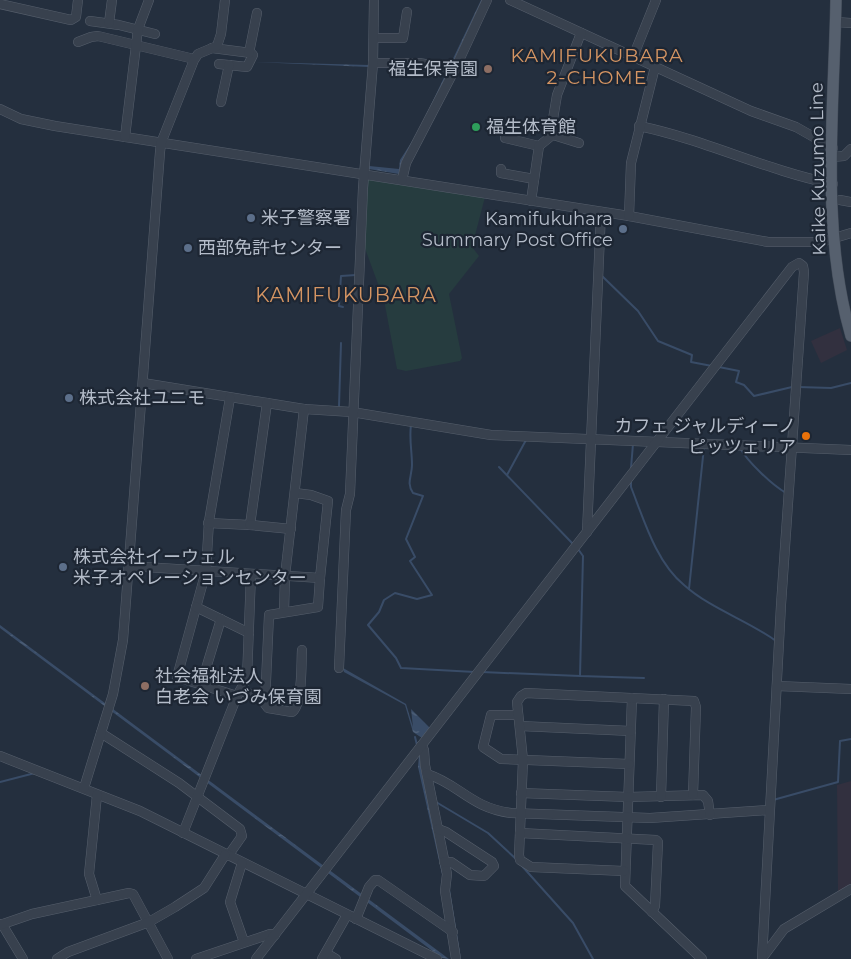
<svg xmlns="http://www.w3.org/2000/svg" width="851" height="959" font-family="Montserrat,'Noto Sans JP',sans-serif">
<defs>
<pattern id="water-ripples" width="26" height="14" patternUnits="userSpaceOnUse" patternTransform="scale(1.25)"><rect width="26" height="14" fill="#394c67"/><path d="M2 4q2-2 4 0t4 0M15 11q2-2 4 0t4 0" fill="none" stroke="#53647b"/></pattern>
</defs>
<rect width="100%" height="100%" fill="#242f3e"/>
<!-- medical -->
<g fill="#32303f">
<polygon points="840,328 847,350 821,363 811,341"/>
<polygon points="851,781 851,888 838,895 837,785"/>
</g>
<!-- green -->
<polygon fill="#263c3f" points="369,179 485,197 472,247 479,256 449,294 462,358 460,361 406,371 397,369 384,300 363,243 366,180"/>
<!-- water -->
<g fill="url(#water-ripples)">
<polygon points="481,0 484,0 399,174 369,169 369,166 399,169 400,160 418,132"/>
<polygon points="255,62 369,65 369,67"/>
<polygon points="0,625 449,959 442,958 0,628"/>
<polygon points="343,668 406,704 413,727 411,709 430,728 422,738 413,732 405,705 344,672"/>
<polygon points="421,754 421,769 446,882 450,890 461,959 418,767 419,755"/>
</g>
<g fill="none" stroke-linecap="round" stroke-linejoin="round">
<!-- stream -->
<g stroke="#394c67" stroke-width="2">
<polyline points="601,275 638,311 658,341 692,355 691,362 712,366"/>
<polyline points="343,307 339,306 341,276 356,275"/>
<polyline points="719,367 739,371 736,382 744,385 754,396 792,387"/>
<polyline points="798,387 831,388 851,383"/>
<polyline points="339,406 341,343"/>
<path d="M 411,425 C 409,439 412,451 412,465 C 412,476 406,483 413,493 L 423,496 L 406,539 L 415,557 L 410,561 L 432,595 L 417,599 L 395,593 L 384,600 L 379,612 L 368,625 L 396,658 L 401,668 L 475,672"/>
<path d="M 740,448 C 748,462 772,485 786,493"/>
<polyline points="499,467 573,544"/>
<polyline points="631,468 633,444"/>
<polyline points="507,475 526,440"/>
<path d="M 631,480 L 631,487 C 644,520 656,562 684,585 C 711,609 747,620 776,641"/>
<polyline points="578,549 583,556 580,676 644,678"/>
<polyline points="689,589 704,447"/>
<polyline points="482,672 580,676"/>
<polyline points="415,737 417,745"/>
<polyline points="0,782 35,773"/>
<polyline points="773,800 838,782 840,741 851,739"/>
<polyline points="436,802 488,833 516,859"/>
<polyline points="522,866 573,923 593,959"/>
</g>
<defs>
<g id="minor">
<polyline points="510,0 751,111 796,127 833,148"/>
<polyline points="0,4 71,20 76,17 78,0"/>
<polyline points="90,21 119,25 155,34"/>
<polyline points="836,22 851,23"/>
<polyline points="109,23 112,0"/>
<polyline points="375,38 403,38 407,12"/>
<polyline points="78,42 91,37 98,36 194,59"/>
<polyline points="212,48 251,53 253,55 247,67 219,64"/>
<polyline points="249,53 257,13"/>
<polyline points="633,57 656,0"/>
<polyline points="373,63 419,63 455,69"/>
<polyline points="221,102 229,65"/>
<polyline points="0,109 21,119 55,126 629,216 768,242 821,242 851,233"/>
<path d="M 639,126 C 706,140 765,170 833,184"/>
<polyline points="550,134 579,143"/>
<polyline points="125,137 138,29 149,0"/>
<polyline points="505,138 539,146"/>
<polyline points="833,157 844,156 851,149"/>
<polyline points="501,169 501,173 534,179"/>
<polyline points="402,180 406,163 455,69 487,0"/>
<polyline points="840,200 851,202"/>
<polyline points="531,201 539,146 550,137 557,95 581,33"/>
<polyline points="629,216 631,163 655,67"/>
<polyline points="143,383 304,409 352,412 491,435 851,450"/>
<polyline points="230,398 209,521 206,571 177,677 237,696"/>
<polyline points="208,523 250,525 267,403"/>
<polyline points="250,525 291,529"/>
<polyline points="587,532 601,212"/>
<polyline points="129,566 320,578 328,501 311,495 295,493"/>
<polyline points="196,607 249,633"/>
<polyline points="284,612 285,576 304,409"/>
<path d="M 302,650 C 301,663 303,705 292,712 L 268,708 L 265,704 L 269,615 L 318,607 L 320,578"/>
<polyline points="339,668 346,510 350,494 363,188 373,63 374,0"/>
<polyline points="201,685 221,619"/>
<polyline points="777,686 851,689"/>
<polyline points="240,691 265,698"/>
<polyline points="632,698 625,886 702,959"/>
<polyline points="518,715 491,715 483,747 501,759 629,764"/>
<polyline points="520,726 631,731"/>
<polyline points="101,733 179,783 240,829 242,836 228,856"/>
<polyline points="421,746 424,750 425,765 447,874 445,891 456,959"/>
<polyline points="0,756 140,811 437,959"/>
<path d="M 427,774 C 459,784 471,808 511,813 L 650,818 L 769,810"/>
<polyline points="84,788 113,694 123,640 160,152 161,143 194,60 198,54 217,46 221,34 225,0"/>
<polyline points="521,793 628,797 703,795 708,801 710,815"/>
<polyline points="97,795 89,874 97,900"/>
<polyline points="661,797 664,699"/>
<polyline points="438,829 446,832 492,862 494,866 484,876 470,875 451,862 444,862"/>
<polyline points="183,833 237,696 247,678 251,574"/>
<polyline points="520,833 656,840 658,842 655,906 652,912"/>
<polyline points="242,863 230,902 244,942"/>
<polyline points="624,871 531,867 520,860 519,855 523,760 517,702 521,696 526,693 694,701 696,707 693,795"/>
<polyline points="356,919 369,887 375,880 378,880 453,932"/>
<polyline points="2,924 23,959"/>
<polyline points="0,925 32,914 129,893 133,894 168,959"/>
<polyline points="326,953 336,959"/>
<polyline points="763,957 784,929 851,889"/>
<polyline points="57,959 68,952 149,922 175,907 204,888 225,855"/>
<polyline points="196,959 270,934 275,935"/>
<polyline points="256,959 792,267 799,263 803,266 804,272 781,605 762,959"/>
<polyline points="322,959 347,915"/>
</g>
<path id="major" d="M 836,0 C 834,110 820,229 851,336"/>
</defs>
<!-- minor casing -->
<use href="#minor" stroke="#565f6c" stroke-width="10"/>
<!-- major casing -->
<use href="#major" stroke="#414a57" stroke-width="12"/>
<!-- minor -->
<use href="#minor" stroke="#38414e" stroke-width="9"/>
<!-- major -->
<use href="#major" stroke="#56606e" stroke-width="11"/>
</g>
<!-- markers -->
<g fill="#8d6e63" stroke="#1d2633" stroke-width="2">
<circle cx="488" cy="69" r="5"/>
<circle cx="145" cy="686" r="5"/>
</g>
<circle fill="#2e9e5b" stroke="#1d2633" stroke-width="2" cx="476" cy="127" r="5"/>
<g fill="#5c6f8a" stroke="#1d2633" stroke-width="2">
<circle cx="251" cy="218" r="5"/>
<circle cx="623" cy="229" r="5"/>
<circle cx="188" cy="248" r="5"/>
<circle cx="69" cy="398" r="5"/>
<circle cx="63" cy="567" r="5"/>
</g>
<circle fill="#e8710a" stroke="#1d2633" stroke-width="2" cx="806" cy="436" r="5"/>
<g text-anchor="middle" dominant-baseline="central" stroke-width="4.5" stroke-linejoin="round" paint-order="stroke">
<!-- poi labels -->
<g font-size="18" fill="#b4bcc9" stroke="#1d2633" text-anchor="start">
<text x="478" y="69" text-anchor="end">福生保育園</text>
<text x="486" y="127">福生体育館</text>
<text x="261" y="218">米子警察署</text>
<text x="613" y="219" text-anchor="end">Kamifukuhara<tspan x="613" dy="21">Summary Post Office</tspan></text>
<text x="198" y="248">西部免許センター</text>
<text x="79" y="398">株式会社ユニモ</text>
<text x="796" y="426" text-anchor="end">カフェ ジャルディーノ<tspan x="796" dy="21">ピッツェリア</tspan></text>
<text x="73" y="557">株式会社イーウェル<tspan x="73" dy="21">米子オペレーションセンター</tspan></text>
<text x="155" y="676">社会福祉法人<tspan x="155" dy="21">白老会 いづみ保育園</tspan></text>
</g>
<!-- street labels -->
<g font-size="18" fill="#b4bcc9" stroke="#1d2633">
<text transform="translate(818 169) rotate(-91)">Kaike Kuzumo Line</text>
</g>
<!-- neighbourhood labels -->
<g font-size="19" letter-spacing="1" fill="#d59563" stroke="#1d2633">
<text x="597" y="55">KAMIFUKUBARA<tspan x="597" dy="22">2-CHOME</tspan></text>
</g>
<!-- quarter labels -->
<g font-size="20" letter-spacing="1" fill="#d59563" stroke="#1d2633">
<text x="346" y="295">KAMIFUKUBARA</text>
</g>
</g>
</svg>
